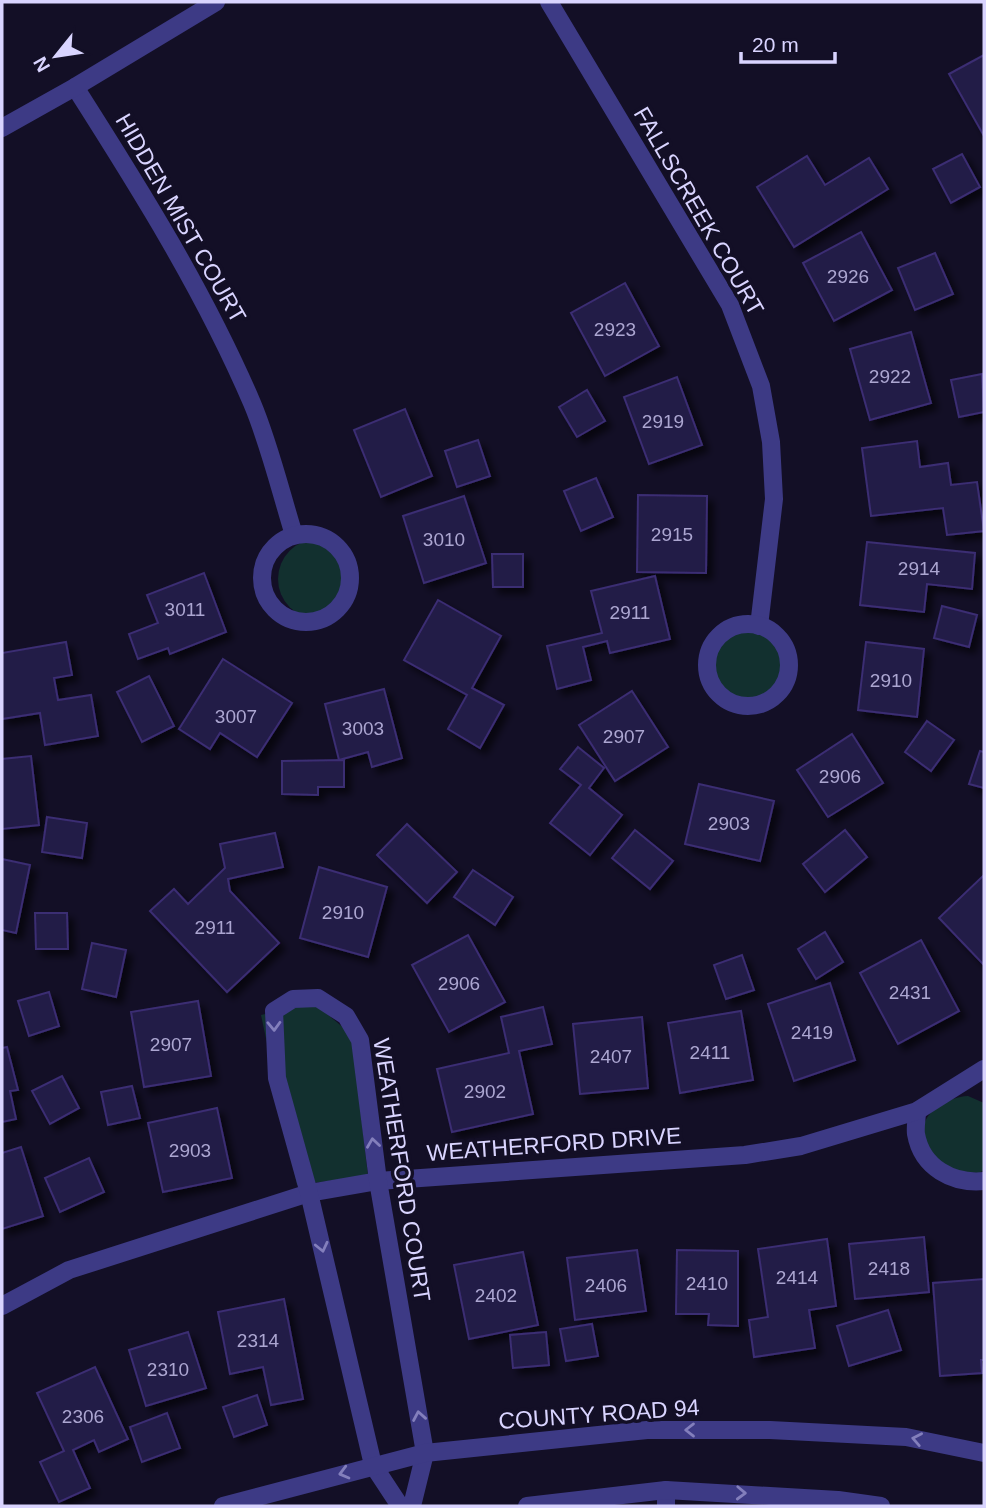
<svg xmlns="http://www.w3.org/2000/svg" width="986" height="1508" font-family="Helvetica,sans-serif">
<defs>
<filter id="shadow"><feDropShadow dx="6" dy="6" stdDeviation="3.5" flood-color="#0009"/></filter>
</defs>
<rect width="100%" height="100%" fill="#130f26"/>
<!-- green -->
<g fill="#12302f">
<circle cx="318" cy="579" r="40"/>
<circle cx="742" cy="665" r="40"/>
<polygon points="314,1003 352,1035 368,1176 297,1185 261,1015"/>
<path d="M 968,1096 L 984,1103 L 984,1170 L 979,1173 L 942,1170 C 937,1161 924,1147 923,1136 C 920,1112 948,1097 968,1096 Z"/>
</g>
<!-- building -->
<g fill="#241b47" stroke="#3b2d73" stroke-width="2" filter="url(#shadow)">
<polygon points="984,55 984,136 949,74"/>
<polygon points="962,154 980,187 951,203 933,169"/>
<polygon points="807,156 825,185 869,158 888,189 794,247 757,187"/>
<polygon points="861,232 892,290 834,321 803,263"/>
<polygon points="935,253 953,294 915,310 898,268"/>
<polygon points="625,283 659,346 605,376 571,313"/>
<polygon points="911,332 931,403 870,420 850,349"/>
<polygon points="982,374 984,412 959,417 951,380"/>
<polygon points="677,377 702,445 649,464 624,397"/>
<polygon points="587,390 605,421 577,437 559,407"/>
<polygon points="405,409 432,476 381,497 354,430"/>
<polygon points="478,440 490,476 457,487 445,451"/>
<polygon points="917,441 920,467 948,463 951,485 977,482 984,531 947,535 943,508 871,516 862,448"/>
<polygon points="596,478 613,517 581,531 564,491"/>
<polygon points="638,495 707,496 706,573 637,572"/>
<polygon points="464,496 486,563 424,583 403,516"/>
<polygon points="867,542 975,553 972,589 927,584 924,612 860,605"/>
<polygon points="492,554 523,554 523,587 493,587"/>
<polygon points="204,573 226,632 170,654 168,648 138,659 129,634 158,623 147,595"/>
<polygon points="655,576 670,639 610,653 607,641 583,647 591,680 557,689 547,646 602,633 591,591"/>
<polygon points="438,600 501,636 472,688 504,705 480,748 448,729 467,695 404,660"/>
<polygon points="942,606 977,615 969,647 934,638"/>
<polygon points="66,642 72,675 54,678 58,700 91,695 98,736 45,745 40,713 2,719 2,653"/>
<polygon points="866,642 924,649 917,717 858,710"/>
<polygon points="223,659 292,703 257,757 220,733 210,749 179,729"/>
<polygon points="149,676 174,726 142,742 117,692"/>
<polygon points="384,689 402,758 372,767 368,752 339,760 325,704"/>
<polygon points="632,691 668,747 615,781 579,725"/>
<polygon points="927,721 954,740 931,771 905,752"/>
<polygon points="852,734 883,783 828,817 797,770"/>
<polygon points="578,747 604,768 589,788 622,815 590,855 550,823 581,785 560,769"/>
<polygon points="980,751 984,752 984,788 969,784"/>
<polygon points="31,756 39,825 2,829 2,759"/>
<polygon points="344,760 344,787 318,787 318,795 282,794 282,761"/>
<polygon points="699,784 774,801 760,861 685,844"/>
<polygon points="47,817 87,823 82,858 42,852"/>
<polygon points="407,824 457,872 427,903 377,855"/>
<polygon points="635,830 673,861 650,889 612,858"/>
<polygon points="845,830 867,857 825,892 803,864"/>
<polygon points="275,833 283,867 228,879 230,891 279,943 227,992 150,911 174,889 188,904 225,868 220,844"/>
<polygon points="2,859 30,865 16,933 2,930"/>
<polygon points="319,867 387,887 368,957 300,938"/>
<polygon points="473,870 513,897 495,925 454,897"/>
<polygon points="984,875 984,965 939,918"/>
<polygon points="35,913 67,913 68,949 36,949"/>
<polygon points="825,932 843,962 816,979 798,949"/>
<polygon points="468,935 505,1002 449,1032 412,965"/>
<polygon points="921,940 959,1011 898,1044 860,973"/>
<polygon points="92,943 126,950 116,997 82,989"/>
<polygon points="742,955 754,990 726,999 714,965"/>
<polygon points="830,983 855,1060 794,1081 768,1004"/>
<polygon points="49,992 59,1026 29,1036 18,1001"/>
<polygon points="198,1001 211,1076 144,1087 131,1012"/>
<polygon points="543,1007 552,1044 519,1051 533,1114 452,1132 437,1069 509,1053 501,1017"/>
<polygon points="741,1011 753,1080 680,1093 668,1023"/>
<polygon points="642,1017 648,1088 580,1094 573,1024"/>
<polygon points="7,1047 18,1090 10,1091 16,1119 2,1122 2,1048"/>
<polygon points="62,1076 79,1108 50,1124 32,1091"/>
<polygon points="132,1086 140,1118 108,1125 101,1092"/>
<polygon points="217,1108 232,1178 163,1192 148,1123"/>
<polygon points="21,1147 43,1216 2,1229 2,1153"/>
<polygon points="89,1158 104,1192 60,1212 45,1178"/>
<polygon points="924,1237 929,1292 855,1299 849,1244"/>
<polygon points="827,1239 836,1306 809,1310 815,1348 754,1357 749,1320 768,1317 758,1249"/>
<polygon points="637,1250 646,1311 575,1320 567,1258"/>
<polygon points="677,1250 738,1251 738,1326 708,1325 709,1314 676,1314"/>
<polygon points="523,1252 538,1325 469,1339 454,1265"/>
<polygon points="984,1279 984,1360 981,1360 982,1373 940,1376 933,1283"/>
<polygon points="284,1299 303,1399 271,1405 263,1367 230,1374 218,1312"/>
<polygon points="888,1310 901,1350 849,1366 837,1326"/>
<polygon points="592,1324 598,1356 566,1361 560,1329"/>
<polygon points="188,1332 206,1388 146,1406 129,1350"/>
<polygon points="546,1332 549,1365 513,1368 510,1335"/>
<polygon points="95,1367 128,1439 99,1452 94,1440 73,1450 90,1488 59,1502 40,1462 64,1451 37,1393"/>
<polygon points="257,1395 267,1425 234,1437 223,1407"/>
<polygon points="167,1413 180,1448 142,1462 130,1427"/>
</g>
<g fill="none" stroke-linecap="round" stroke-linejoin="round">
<!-- service -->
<polyline stroke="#3d3a85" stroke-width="18" points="666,1506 666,1490"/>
<!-- minor -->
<g stroke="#3d3a85" stroke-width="18">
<polyline points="549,2 730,305 761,386 771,442 774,499 759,626"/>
<path d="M 75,87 C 140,189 204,291 252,403 C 269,443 281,493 294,535"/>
<polyline points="2,128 75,87 216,2"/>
<circle cx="306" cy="578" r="44"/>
<circle cx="748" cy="665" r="41"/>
<path d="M 917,1111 C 917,1118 915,1127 916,1134 C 922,1168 953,1184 984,1181"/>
<polyline points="2,1306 69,1270 309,1193 378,1181 745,1155 801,1146 917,1111 984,1069"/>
<polyline points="400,1506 373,1465 309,1193 277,1078 274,1011 293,999 318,998 346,1016 360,1040 378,1181 425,1453 412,1506"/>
</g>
<!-- tertiary -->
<g stroke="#3d3a85" stroke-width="18">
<polyline points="223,1506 425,1453 647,1430 770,1430 906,1437 984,1453"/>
<polyline points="527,1506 666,1490 838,1500 881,1506"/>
</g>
</g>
<!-- one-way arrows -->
<defs><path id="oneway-chevron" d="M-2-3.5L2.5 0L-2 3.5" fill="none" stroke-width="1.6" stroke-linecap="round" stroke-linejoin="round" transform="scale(1.75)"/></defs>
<g stroke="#837fbc">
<use href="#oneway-chevron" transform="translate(274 1026) rotate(88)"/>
<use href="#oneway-chevron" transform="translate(373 1143) rotate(-98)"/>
<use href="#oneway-chevron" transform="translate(322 1247) rotate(77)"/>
<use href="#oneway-chevron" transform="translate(419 1416) rotate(-100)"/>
<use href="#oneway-chevron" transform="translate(690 1430) rotate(180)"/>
<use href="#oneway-chevron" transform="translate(917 1439) rotate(-169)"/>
<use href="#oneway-chevron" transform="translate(344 1473) rotate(165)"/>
<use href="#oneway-chevron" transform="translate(741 1493) rotate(2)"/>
</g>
<g text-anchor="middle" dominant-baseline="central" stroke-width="7" stroke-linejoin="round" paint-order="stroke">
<!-- number labels -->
<g font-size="19" fill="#aca6d1">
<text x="848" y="276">2926</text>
<text x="615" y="329">2923</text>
<text x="890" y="376">2922</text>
<text x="663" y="421">2919</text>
<text x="672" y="534">2915</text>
<text x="444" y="539">3010</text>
<text x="919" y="568">2914</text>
<text x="185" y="609">3011</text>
<text x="630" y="612">2911</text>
<text x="891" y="680">2910</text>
<text x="236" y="716">3007</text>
<text x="363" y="728">3003</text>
<text x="624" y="736">2907</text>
<text x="840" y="776">2906</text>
<text x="729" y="823">2903</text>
<text x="343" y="912">2910</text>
<text x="215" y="927">2911</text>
<text x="459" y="983">2906</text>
<text x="910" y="992">2431</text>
<text x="812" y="1032">2419</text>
<text x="171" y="1044">2907</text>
<text x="710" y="1052">2411</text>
<text x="611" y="1056">2407</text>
<text x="485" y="1091">2902</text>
<text x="190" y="1150">2903</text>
<text x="889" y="1268">2418</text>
<text x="797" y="1277">2414</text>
<text x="707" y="1283">2410</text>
<text x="606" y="1285">2406</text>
<text x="496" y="1295">2402</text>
<text x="258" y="1340">2314</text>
<text x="168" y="1369">2310</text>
<text x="83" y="1416">2306</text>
</g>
<!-- street labels -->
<g font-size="23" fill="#d9d4ff" stroke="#130f26">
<text transform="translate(699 211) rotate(60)">FALLSCREEK COURT</text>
<text transform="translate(181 218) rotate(60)">HIDDEN MIST COURT</text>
<text transform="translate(554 1144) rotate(-4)">WEATHERFORD DRIVE</text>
<text transform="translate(402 1170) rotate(81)">WEATHERFORD COURT</text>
<text transform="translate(599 1414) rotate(-4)">COUNTY ROAD 94</text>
</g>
</g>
<!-- border -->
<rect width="986" height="1508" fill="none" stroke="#d9d4ff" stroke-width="7"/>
<!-- north arrow -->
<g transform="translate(56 56) rotate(240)" stroke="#130f26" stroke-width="5" paint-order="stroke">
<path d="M0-5L12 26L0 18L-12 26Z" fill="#d9d4ff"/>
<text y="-10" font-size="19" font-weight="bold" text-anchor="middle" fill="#d9d4ff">N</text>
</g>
<!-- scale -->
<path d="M741 52v10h94v-10" fill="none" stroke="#d9d4ff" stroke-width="3.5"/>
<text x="752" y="52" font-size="21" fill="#d9d4ff" stroke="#130f26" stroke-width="5" paint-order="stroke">20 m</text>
</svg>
